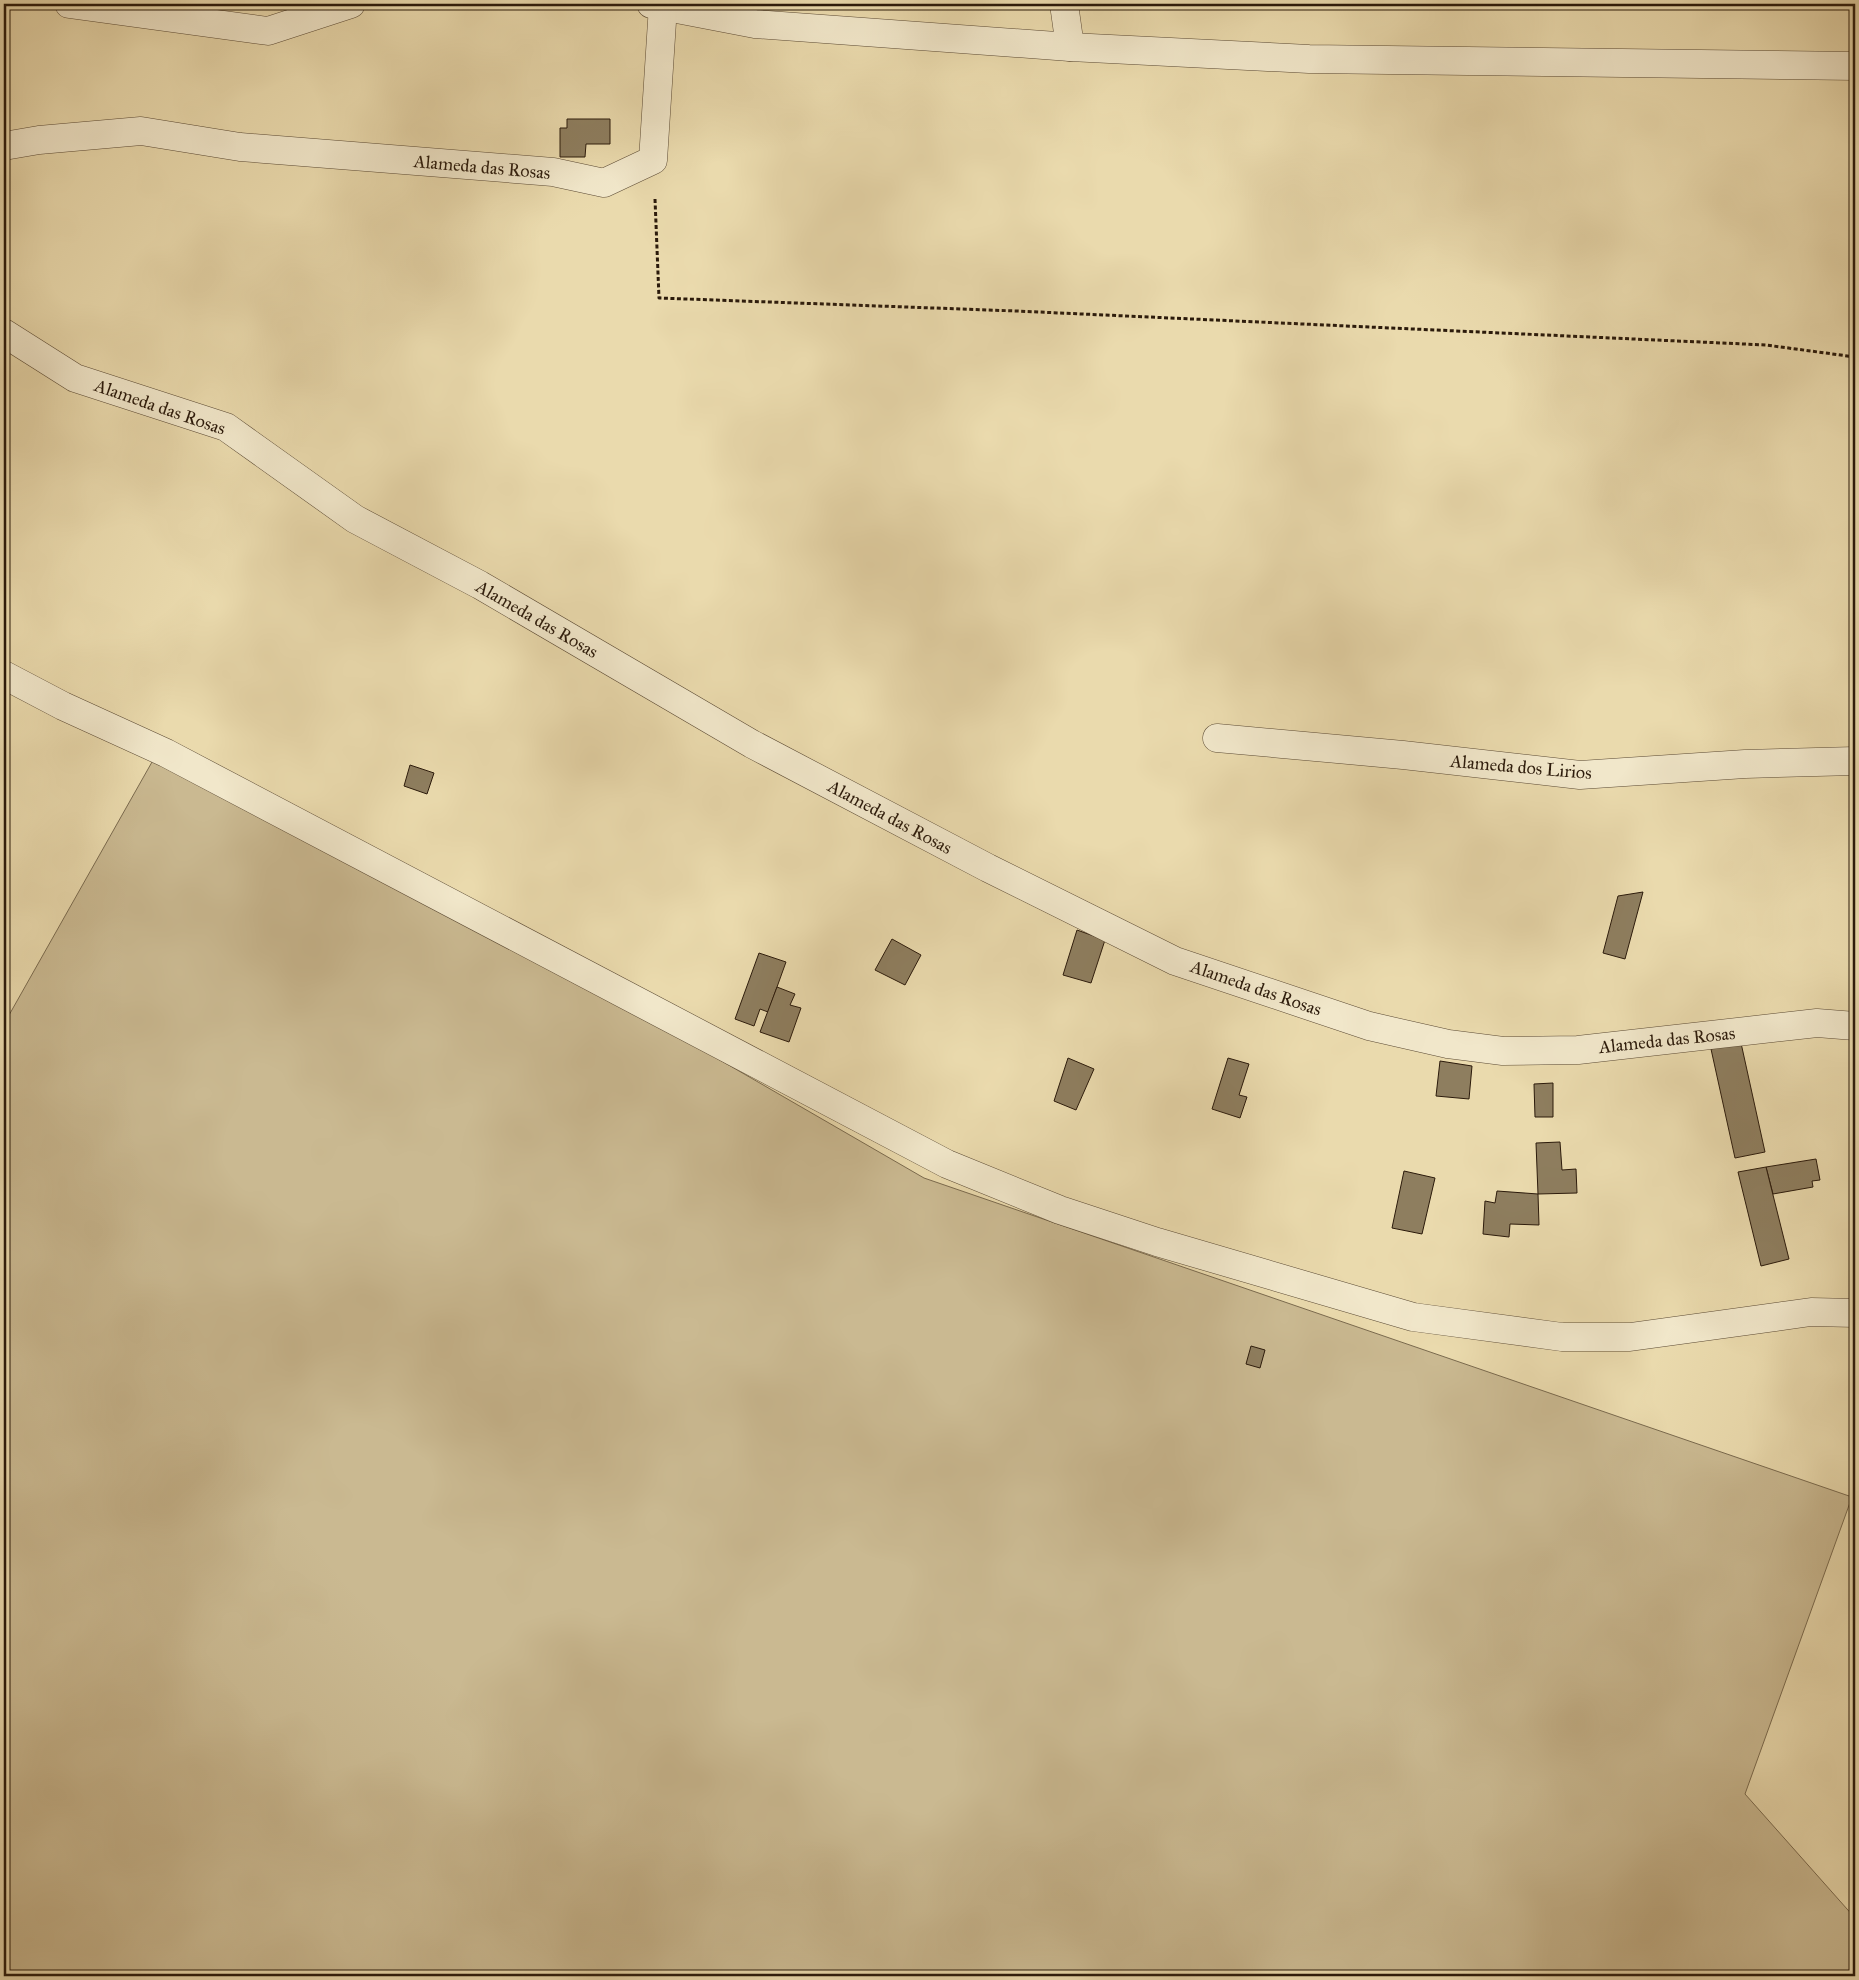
<svg xmlns="http://www.w3.org/2000/svg" width="1859" height="1980" font-family="'IM FELL Great Primer',serif">
<rect width="100%" height="100%" fill="#eadaad"/>
<filter id="stains"><feTurbulence type="fractalNoise" baseFrequency=".004" numOctaves="4"/><feColorMatrix values="0 0 0 0 .2 0 0 0 0 .09 0 0 0 0 .02 0 0 0 .5 -.17"/></filter>
<radialGradient id="worn" r=".72"><stop offset=".6" stop-color="#630" stop-opacity="0"/><stop offset="1" stop-color="#630" stop-opacity=".3"/></radialGradient>
<!-- green -->
<polygon fill="#cab991" stroke="#7a6a4e" points="165,739 924,1178 1852,1497 1745,1794 1855,1918 1855,1976 4,1976 4,1024"/>
<!-- building -->
<g fill="#8e7e5f" stroke="#2b1a0b">
<polygon points="567,119 610,119 610,144 586,144 585,157 560,157 560,128 567,128"/>
<polygon points="410,765 434,773 427,794 404,786"/>
<polygon points="1643,892 1625,959 1603,953 1618,896"/>
<polygon points="1077,930 1105,940 1091,983 1063,975"/>
<polygon points="892,939 921,955 905,985 875,970"/>
<polygon points="759,953 786,962 768,1012 760,1009 754,1026 735,1019"/>
<polygon points="777,987 795,994 790,1005 801,1008 789,1042 760,1032"/>
<polygon points="1741,1043 1765,1152 1735,1158 1711,1049"/>
<polygon points="1068,1058 1094,1069 1076,1110 1054,1101"/>
<polygon points="1228,1058 1249,1064 1239,1095 1247,1097 1240,1118 1212,1109"/>
<polygon points="1440,1061 1472,1066 1469,1099 1436,1096"/>
<polygon points="1553,1083 1553,1117 1535,1117 1534,1084"/>
<polygon points="1560,1142 1562,1170 1576,1169 1577,1193 1538,1194 1536,1143"/>
<polygon points="1816,1159 1820,1180 1812,1181 1813,1187 1773,1194 1766,1167"/>
<polygon points="1766,1167 1789,1259 1761,1266 1738,1172"/>
<polygon points="1404,1171 1435,1178 1422,1234 1392,1228"/>
<polygon points="1497,1191 1538,1194 1539,1225 1510,1224 1509,1237 1483,1234 1485,1201 1495,1203"/>
<polygon points="1251,1346 1265,1350 1260,1368 1246,1364"/>
</g>
<g fill="none" stroke-linecap="round" stroke-linejoin="round">
<defs>
<g id="minor">
<polyline points="69,4 268,31 351,4"/>
<polyline points="651,4 755,24 1070,47 1309,59 1855,66"/>
<polyline points="1064,4 1070,47"/>
<polyline points="4,146 39,140 141,131 240,147 553,172 604,183 653,160 663,6"/>
<polyline points="4,333 75,378 226,427 355,519 480,585 752,744 988,868 1175,961 1369,1026 1448,1044 1503,1051 1578,1050 1817,1023 1855,1026"/>
<polyline points="4,675 63,706 166,753 947,1164 1060,1210 1157,1242 1413,1317 1562,1337 1630,1337 1811,1312 1855,1313"/>
<polyline points="1217,738 1403,755 1580,775 1745,764 1855,761"/>
</g>
</defs>
<!-- minor casing -->
<use href="#minor" stroke="#5b4a34" stroke-width="29"/>
<!-- path -->
<polyline stroke="#2b1a0b" stroke-width="3" stroke-dasharray="4 2.5" stroke-linecap="butt" points="655,199 659,298 1016,311 1766,345 1855,357"/>
<!-- minor -->
<use href="#minor" stroke="#f1e7ca" stroke-width="28"/>
</g>
<g text-anchor="middle" dominant-baseline="central" stroke-width="4.5" stroke-linejoin="round" paint-order="stroke">
<!-- street labels -->
<g font-size="18" fill="#2b1a0b" stroke="#f1e7ca">
<text transform="translate(482 167) rotate(5)">Alameda das Rosas</text>
<text transform="translate(160 407) rotate(19)">Alameda das Rosas</text>
<text transform="translate(537 619) rotate(30)">Alameda das Rosas</text>
<text transform="translate(1521 767) rotate(5)">Alameda dos Lirios</text>
<text transform="translate(890 817) rotate(28)">Alameda das Rosas</text>
<text transform="translate(1256 988) rotate(19)">Alameda das Rosas</text>
<text transform="translate(1667 1040) rotate(-6)">Alameda das Rosas</text>
</g>
</g>
<!-- margin -->
<rect width="1859" height="1980" fill="none" stroke="#eadaad" stroke-width="20"/>
<rect x="5" y="5" width="1849" height="1970" fill="none" stroke="#2b1a0b" stroke-width="2.5"/>
<rect x="10" y="10" width="1839" height="1960" fill="none" stroke="#2b1a0b"/>
<rect width="100%" height="100%" filter="url(#stains)"/>
<rect width="100%" height="100%" fill="url(#worn)"/>
</svg>
